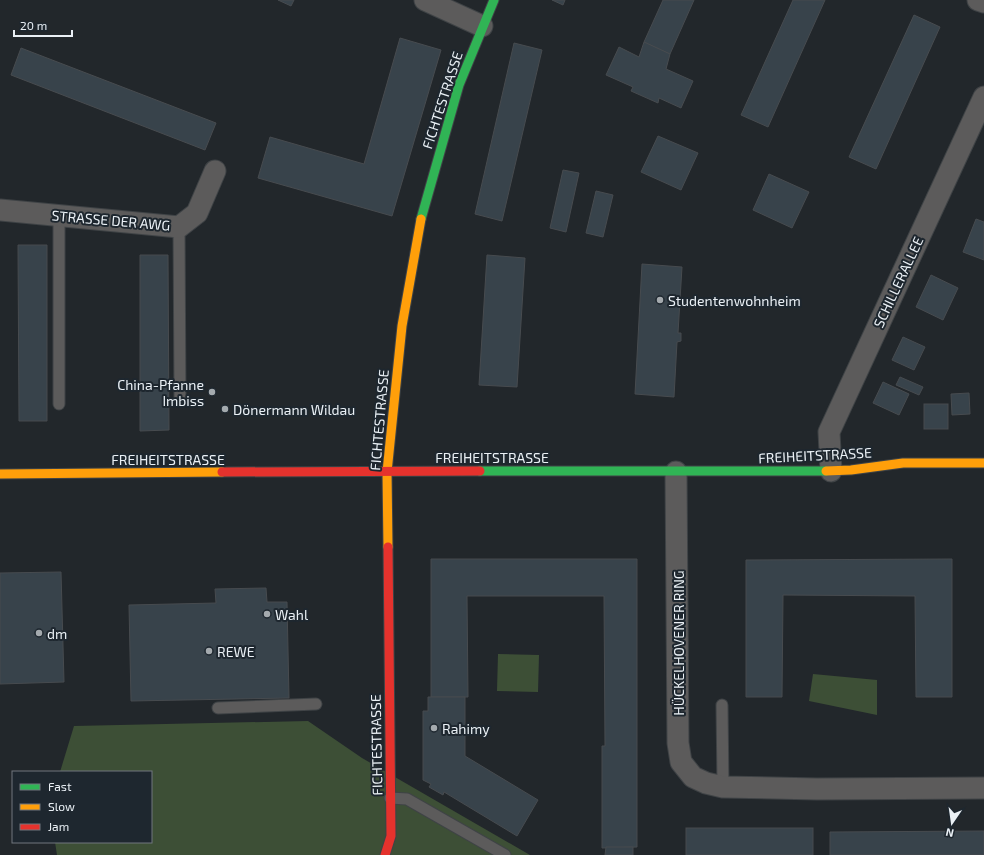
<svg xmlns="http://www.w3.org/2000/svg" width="984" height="855" font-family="'Exo 2',sans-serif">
<rect width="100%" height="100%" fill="#22272b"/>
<!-- green -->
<g fill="#3d4f36">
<polygon points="498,654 539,655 538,692 497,691"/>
<polygon points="813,674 877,680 877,715 809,701"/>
<polygon points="308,721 362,758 530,855 57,855 55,842 151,842 151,772 60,772 74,726"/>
</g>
<!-- building -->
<g fill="#38434b" stroke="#474b4f">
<polygon points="278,0 294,0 291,6"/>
<polygon points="552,0 565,0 563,5"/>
<polygon points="663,0 694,0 670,54 644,42"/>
<polygon points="793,0 825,0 768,127 741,115"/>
<polygon points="914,15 940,27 876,169 849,157"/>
<polygon points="400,38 441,50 392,216 258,178 270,137 364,164"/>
<polygon points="644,42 670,54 666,69 693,81 681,108 659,98 658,103 631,91 633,87 606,75 619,47 639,57"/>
<polygon points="514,43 542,50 502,221 475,214"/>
<polygon points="21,48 216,123 205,150 11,75"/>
<polygon points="658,136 698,153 681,190 641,172"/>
<polygon points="563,170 579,173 566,232 550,228"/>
<polygon points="769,174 809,192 792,228 753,210"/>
<polygon points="596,191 613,195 603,237 586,233"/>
<polygon points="976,219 984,222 984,260 963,252"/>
<polygon points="18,245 47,245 47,421 19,421"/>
<polygon points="140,255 168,255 169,430 140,431"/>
<polygon points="487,255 525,258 517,387 479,385"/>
<polygon points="642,264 682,267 678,333 681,333 681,341 677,342 674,397 635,394"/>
<polygon points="931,275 958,288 943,320 916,307"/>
<polygon points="903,337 925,347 914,370 892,360"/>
<polygon points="900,377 923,387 919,395 896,385"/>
<polygon points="883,382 909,394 899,415 873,403"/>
<polygon points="969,393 970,414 952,415 951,394"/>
<rect x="924" y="404" width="24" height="25"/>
<polygon points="431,559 637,559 637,847 602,848 602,746 605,746 604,596 467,596 468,697 431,697"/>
<polygon points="952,559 952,697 916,697 915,596 783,595 782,697 746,697 746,560"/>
<polygon points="61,572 64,682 0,684 0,573"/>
<polygon points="266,588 267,602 287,602 289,698 131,701 129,605 216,603 215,589"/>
<polygon points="428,697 465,697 465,756 538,800 517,836 444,792 443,795 429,787 431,784 423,780 423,711 428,711"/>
<rect x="686" y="828" width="127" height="27"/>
<polygon points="984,831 984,855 830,855 830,832"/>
<polygon points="606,847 633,847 633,855 605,855"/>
</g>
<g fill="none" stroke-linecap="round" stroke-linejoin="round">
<defs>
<g id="lane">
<polyline points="59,216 59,404"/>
<polyline points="179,227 180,398"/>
<polyline points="722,705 723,787"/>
<polyline points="218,708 316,704"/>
<polyline points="390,798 407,799 505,855"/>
</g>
<g id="street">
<polyline points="425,0 482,26"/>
<polyline points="978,0 984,2"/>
<polyline points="0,210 179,227 197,213 215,171"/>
<polyline points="831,471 829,432 984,97"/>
<polyline points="676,472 678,743 681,762 693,777 706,783 723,787 817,789 984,788"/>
</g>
<g id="fast">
<polyline points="421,219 459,85 494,0"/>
<polyline points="480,471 826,471"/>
</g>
<g id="slow">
<polyline points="826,471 851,470 903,463 984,463"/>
<polyline points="0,474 222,472"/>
<polyline points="388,547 387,472 402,326 421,219"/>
</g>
<g id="jam">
<polyline points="222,472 480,471"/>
<polyline points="385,855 391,836 388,547"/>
</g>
</defs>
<!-- lane casing -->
<use href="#lane" stroke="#3f4346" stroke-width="13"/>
<!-- street casing -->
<use href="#street" stroke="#3f4346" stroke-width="23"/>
<!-- fast casing -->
<use href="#fast" stroke="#3f4346" stroke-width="11"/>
<!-- slow casing -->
<use href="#slow" stroke="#3f4346" stroke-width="11"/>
<!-- jam casing -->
<use href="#jam" stroke="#3f4346" stroke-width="11"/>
<!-- lane -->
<use href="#lane" stroke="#5c5b5b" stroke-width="11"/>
<!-- street -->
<use href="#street" stroke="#5c5b5b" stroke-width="21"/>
<!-- fast -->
<use href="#fast" stroke="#30b455" stroke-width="9"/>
<!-- slow -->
<use href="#slow" stroke="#ff9f0a" stroke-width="9"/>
<!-- jam -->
<use href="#jam" stroke="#e5322d" stroke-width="9"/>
</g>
<!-- markers -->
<g fill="#a4aaae" stroke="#1e272f" stroke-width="1.5">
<circle cx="660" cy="300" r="4"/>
<circle cx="212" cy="392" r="4"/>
<circle cx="225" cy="409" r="4"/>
<circle cx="267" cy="614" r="4"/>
<circle cx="39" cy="633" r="4"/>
<circle cx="209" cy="651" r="4"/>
<circle cx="434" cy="728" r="4"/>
</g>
<g text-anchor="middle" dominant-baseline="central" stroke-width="4" stroke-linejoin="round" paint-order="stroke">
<!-- street labels -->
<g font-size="14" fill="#eaf0f5" stroke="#1e272f">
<text transform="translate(442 100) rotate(-72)">FICHTESTRASSE</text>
<text transform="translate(111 220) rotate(5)">STRASSE DER AWG</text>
<text transform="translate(898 282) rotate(-65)">SCHILLERALLEE</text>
<text transform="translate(379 420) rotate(-85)">FICHTESTRASSE</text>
<text transform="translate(815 455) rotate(-3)">FREIHEITSTRASSE</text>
<text x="492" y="457">FREIHEITSTRASSE</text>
<text x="168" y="459">FREIHEITSTRASSE</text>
<text transform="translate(678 643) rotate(-90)">HÜCKELHOVENER RING</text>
<text transform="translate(376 745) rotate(-91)">FICHTESTRASSE</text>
</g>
<!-- poi labels -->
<g font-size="14" fill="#eaf0f5" stroke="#1e272f" text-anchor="start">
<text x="668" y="300">Studentenwohnheim</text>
<text x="204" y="384" text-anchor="end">China-Pfanne<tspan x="204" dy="16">Imbiss</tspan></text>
<text x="233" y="409">Dönermann Wildau</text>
<text x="275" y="614">Wahl</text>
<text x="47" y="633">dm</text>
<text x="217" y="651">REWE</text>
<text x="442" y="728">Rahimy</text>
</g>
</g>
<!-- legend -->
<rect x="12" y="771" width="140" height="72" fill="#1e272f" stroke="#70777e"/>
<rect x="20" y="784" width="20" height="6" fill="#30b455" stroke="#70777e"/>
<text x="48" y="791" font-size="12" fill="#eaf0f5">Fast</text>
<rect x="20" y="804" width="20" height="6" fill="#ff9f0a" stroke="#70777e"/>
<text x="48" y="811" font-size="12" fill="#eaf0f5">Slow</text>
<rect x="20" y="824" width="20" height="6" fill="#e5322d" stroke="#70777e"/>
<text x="48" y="831" font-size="12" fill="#eaf0f5">Jam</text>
<!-- north arrow -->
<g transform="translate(952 823) rotate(193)" stroke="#1e272f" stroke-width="3" paint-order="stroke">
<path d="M0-3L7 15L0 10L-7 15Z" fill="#eaf0f5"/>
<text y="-6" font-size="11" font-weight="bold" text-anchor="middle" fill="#eaf0f5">N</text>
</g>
<!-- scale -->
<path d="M14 30v6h58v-6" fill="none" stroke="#eaf0f5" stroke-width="2"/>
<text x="20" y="30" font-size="12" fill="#eaf0f5" stroke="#1e272f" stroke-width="3" paint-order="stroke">20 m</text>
</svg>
